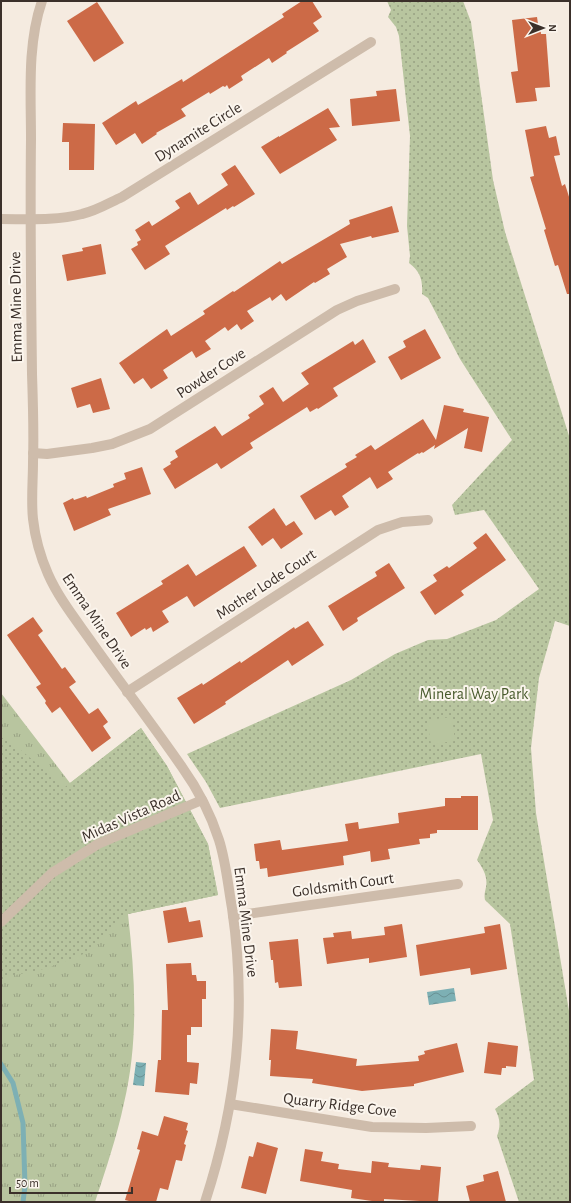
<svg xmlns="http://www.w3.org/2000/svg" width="571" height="1203" font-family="'Alegreya Sans',sans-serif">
<defs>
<pattern id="grass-tufts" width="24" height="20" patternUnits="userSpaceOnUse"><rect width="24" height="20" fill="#b8c59f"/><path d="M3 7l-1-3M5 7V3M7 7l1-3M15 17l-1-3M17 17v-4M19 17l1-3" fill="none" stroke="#97a082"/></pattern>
<pattern id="park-dots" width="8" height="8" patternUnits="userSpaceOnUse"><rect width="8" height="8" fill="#b8c59f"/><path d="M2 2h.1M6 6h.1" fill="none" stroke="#97a082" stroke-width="1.8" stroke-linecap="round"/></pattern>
<pattern id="water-waves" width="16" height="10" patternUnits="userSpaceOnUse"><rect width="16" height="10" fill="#7db0b4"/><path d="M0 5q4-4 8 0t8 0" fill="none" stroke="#689093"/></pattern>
</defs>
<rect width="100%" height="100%" fill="#f5ebe0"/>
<!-- grass -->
<path fill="url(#grass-tufts)" d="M 1,693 L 70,783 L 141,728 L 167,766 L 208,844 L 218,895 L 128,914 C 135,977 139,1040 124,1103 C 117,1136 106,1169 95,1202 L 1,1202 Z"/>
<!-- park -->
<g fill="url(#park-dots)">
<path d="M 387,1 L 463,1 L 471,22 L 493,180 L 505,232 L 570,439 L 570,626 L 555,621 L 539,678 L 531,748 L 536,813 L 570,1017 L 570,1202 L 519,1202 L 497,1136 C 501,1126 500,1118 495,1109 L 534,1080 L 510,924 L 485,900 C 484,895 485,892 486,887 C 488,877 483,868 477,860 L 493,820 L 481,754 L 220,808 L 206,782 L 187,754 L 351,680 L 395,654 L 428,640 L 447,639 L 496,620 L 539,589 L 484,510 L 455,515 L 452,505 L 512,440 L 460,359 L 428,298 L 422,294 C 423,280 420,271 409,263 L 410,256 L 407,226 L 410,136 L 399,36 L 396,27 L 388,17 L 391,10 Z"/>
<polygon points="141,728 167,766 208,844 218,895 128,914 117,921 91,951 48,968 6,977 1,980 1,737 22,751 65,787"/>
</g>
<!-- pitch -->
<polygon fill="#b8c59f" points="452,717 455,741 431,744 427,720"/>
<!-- water -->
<g fill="url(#water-waves)">
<polygon points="454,988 456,1001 429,1005 427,992"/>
<polygon points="136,1062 146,1063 144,1086 133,1085"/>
</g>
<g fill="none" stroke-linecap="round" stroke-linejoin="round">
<!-- stream -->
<polyline stroke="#7db0b4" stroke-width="5" points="1,1064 13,1083 23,1123 25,1186 23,1202"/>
</g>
<!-- building -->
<g fill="#cc6a47">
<polygon points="302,1 312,1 322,17 313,23 319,31 286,52 287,53 272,63 269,58 241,76 243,80 229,89 227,85 225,87 223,86 210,94 209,92 181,109 186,116 156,133 157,134 142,144 135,133 116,145 102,123 136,101 138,105 182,79 183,82 284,17 282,14"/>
<polygon points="97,2 124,43 94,62 67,21"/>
<polygon points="537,17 538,24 540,24 541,34 546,34 550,87 535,88 537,101 516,103 511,72 518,71 512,20"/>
<polygon points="396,89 400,121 352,126 350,99 377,96 376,91"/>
<polygon points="328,108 340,127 329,128 337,140 280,174 261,147 279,136 279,137"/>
<polygon points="63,123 95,124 94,170 69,170 69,142 62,142"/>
<polygon points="546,126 549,138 556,136 560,155 554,156 562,186 565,184 570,200 570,294 567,294 558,265 555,266 544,230 546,229 530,177 534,176 525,130"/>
<polygon points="235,165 255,194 234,207 233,206 227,210 226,208 165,246 170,254 145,270 131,249 138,245 137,242 141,240 135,230 149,221 152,226 180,208 175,201 190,192 198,205 228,185 221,174"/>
<polygon points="392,206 399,232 372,238 371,236 340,244 347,257 327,269 330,274 315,283 314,282 286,301 281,294 272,301 270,297 247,311 254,321 241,330 237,324 228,331 225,327 205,341 211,349 196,358 192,351 163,370 168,378 151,389 143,378 134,384 119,363 167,329 171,336 205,314 203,311 233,291 234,292 280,261 282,264 350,224 349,220"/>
<polygon points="101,244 106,274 67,281 62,255 83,251 82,248"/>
<polygon points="425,329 441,358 401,380 388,357 406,347 403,341"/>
<polygon points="363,339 376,362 333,388 338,396 318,409 317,408 310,412 307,407 250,443 253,448 221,469 217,463 175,489 163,469 171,464 170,462 178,457 175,451 215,426 222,436 250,418 248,415 264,404 259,396 273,387 283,402 309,384 301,373 353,341 355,345"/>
<polygon points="101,378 110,409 93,413 90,404 77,408 71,388"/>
<polygon points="444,405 464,409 463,412 489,417 482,452 464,448 468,428 434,449 435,445 423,453 422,452 419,454 418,453 388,472 393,479 377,489 370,477 342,496 349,507 335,516 331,510 315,520 300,496 347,467 345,464 357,457 355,455 371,445 375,450 423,419 436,440"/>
<polygon points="142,467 151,494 108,509 111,515 74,531 63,503 73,498 74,500 86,496 87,498 114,487 113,484 126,479 124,473"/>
<polygon points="274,508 286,526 294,521 303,534 281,549 273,538 262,546 248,527"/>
<polygon points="486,533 506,560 461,591 464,595 435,615 420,592 437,581 433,575 447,566 449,568 477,548 473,543"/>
<polygon points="244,546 257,566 194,607 187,596 162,611 169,622 153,632 151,627 146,630 145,628 131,637 116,613 163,584 161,581 188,564 196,576"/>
<polygon points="389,563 405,588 357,618 358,621 343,631 328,606 377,576 375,572"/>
<polygon points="33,617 43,631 38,635 62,669 65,667 76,682 69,687 89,714 98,708 108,722 103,726 111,738 92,752 60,707 52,713 45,703 46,701 36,687 41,684 7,635"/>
<polygon points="308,621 324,645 292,666 288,660 225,702 226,704 194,724 177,698 202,683 203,685 240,661 241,663 294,627 295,629"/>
<polygon points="461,796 478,796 478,830 437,830 437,833 430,834 430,838 419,839 420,844 388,849 390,859 371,862 370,851 343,856 344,865 268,877 267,868 260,869 259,861 256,861 254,844 280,840 282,850 348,841 345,824 358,822 359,829 399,823 398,813 445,806 445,798 461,798"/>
<polygon points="186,907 189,922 200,920 203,937 168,943 163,911"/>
<polygon points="402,924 407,957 369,963 369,958 327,964 323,938 334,937 333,933 351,931 352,939 385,935 384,927"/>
<polygon points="500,924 507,969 471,975 470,968 420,976 416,945 485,933 484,927"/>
<polygon points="298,939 302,986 279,988 278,982 275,983 273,960 271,960 269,942"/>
<polygon points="191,963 192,975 196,975 197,981 206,981 206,999 202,999 202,1027 191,1027 191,1035 187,1035 187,1062 199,1063 197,1084 190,1083 189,1095 155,1092 158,1060 161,1060 162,1010 168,1010 166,964"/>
<polygon points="271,1029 298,1031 296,1049 357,1059 356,1066 419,1061 418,1056 425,1054 424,1051 457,1043 464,1072 414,1084 414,1086 362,1091 312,1083 313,1079 270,1076 271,1060 269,1060"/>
<polygon points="488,1042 518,1046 516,1067 506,1066 506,1068 502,1068 501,1075 484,1073"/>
<polygon points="164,1116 188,1123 186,1130 188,1131 184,1144 186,1145 182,1161 176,1160 168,1190 160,1188 156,1202 133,1202 125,1200 140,1150 137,1149 142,1131 158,1136"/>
<polygon points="257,1142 278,1148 266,1194 241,1188 249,1156 253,1157"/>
<polygon points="305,1149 323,1152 321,1161 339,1164 338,1169 371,1173 372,1161 389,1163 388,1167 420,1170 421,1165 441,1167 438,1202 384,1199 384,1202 379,1202 351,1198 352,1190 300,1181"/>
<polygon points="498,1171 506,1202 470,1202 466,1186 484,1181 483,1175"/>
</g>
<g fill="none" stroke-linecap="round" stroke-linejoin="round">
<!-- minor -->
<g stroke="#cebcab" stroke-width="10">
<path d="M 42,1 C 27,45 31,93 31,139 C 30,217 31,295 32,374 C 33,403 34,433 33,462 C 33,481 31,501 33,519 C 35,537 41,558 48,574 C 59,599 77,621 93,644 C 122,685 153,725 182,767 C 197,788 211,815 219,840 C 226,862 228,886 232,908 C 247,1010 237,1104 205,1202"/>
<path d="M 1,219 C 28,219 56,221 82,214 C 96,211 109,203 122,197 L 371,42"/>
<polyline points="33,453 47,454 92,448 112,444 150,429 337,310 357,301 395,289"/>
<polyline points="127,692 378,530 402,522 428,520"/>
<polyline points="233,916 458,884"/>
<polyline points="1,922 52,873 98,844 202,800"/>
<polyline points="230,1104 372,1127 426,1128 471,1126"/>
</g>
</g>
<g text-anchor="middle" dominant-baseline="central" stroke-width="4" stroke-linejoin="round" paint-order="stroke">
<!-- street labels -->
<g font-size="16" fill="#3b302a" stroke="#fbf5ed">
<text transform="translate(198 132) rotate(-32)">Dynamite Circle</text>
<text transform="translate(16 307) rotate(-91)">Emma Mine Drive</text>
<text transform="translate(211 373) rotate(-33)">Powder Cove</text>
<text transform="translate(266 584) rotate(-33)">Mother Lode Court</text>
<text transform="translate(97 621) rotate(56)">Emma Mine Drive</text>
<text transform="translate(131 816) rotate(-24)">Midas Vista Road</text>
<text transform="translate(343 885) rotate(-8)">Goldsmith Court</text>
<text transform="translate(246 922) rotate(83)">Emma Mine Drive</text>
<text transform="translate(340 1105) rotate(7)">Quarry Ridge Cove</text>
</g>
<!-- park labels -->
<g font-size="16" fill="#495b2d" stroke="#fbf5ed">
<text x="474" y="694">Mineral Way Park</text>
</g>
</g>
<!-- border -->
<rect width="571" height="1203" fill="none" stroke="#3b302a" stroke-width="4"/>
<!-- north arrow -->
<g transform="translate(543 28) rotate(90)" stroke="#fbf5ed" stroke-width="3" paint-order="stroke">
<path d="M0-3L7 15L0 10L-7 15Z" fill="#3b302a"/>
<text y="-6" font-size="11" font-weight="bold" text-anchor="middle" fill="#3b302a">N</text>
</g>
<!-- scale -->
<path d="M10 1187v6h122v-6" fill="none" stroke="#3b302a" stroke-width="2"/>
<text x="16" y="1187" font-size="12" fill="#3b302a" stroke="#fbf5ed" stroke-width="3" paint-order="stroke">50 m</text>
</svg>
